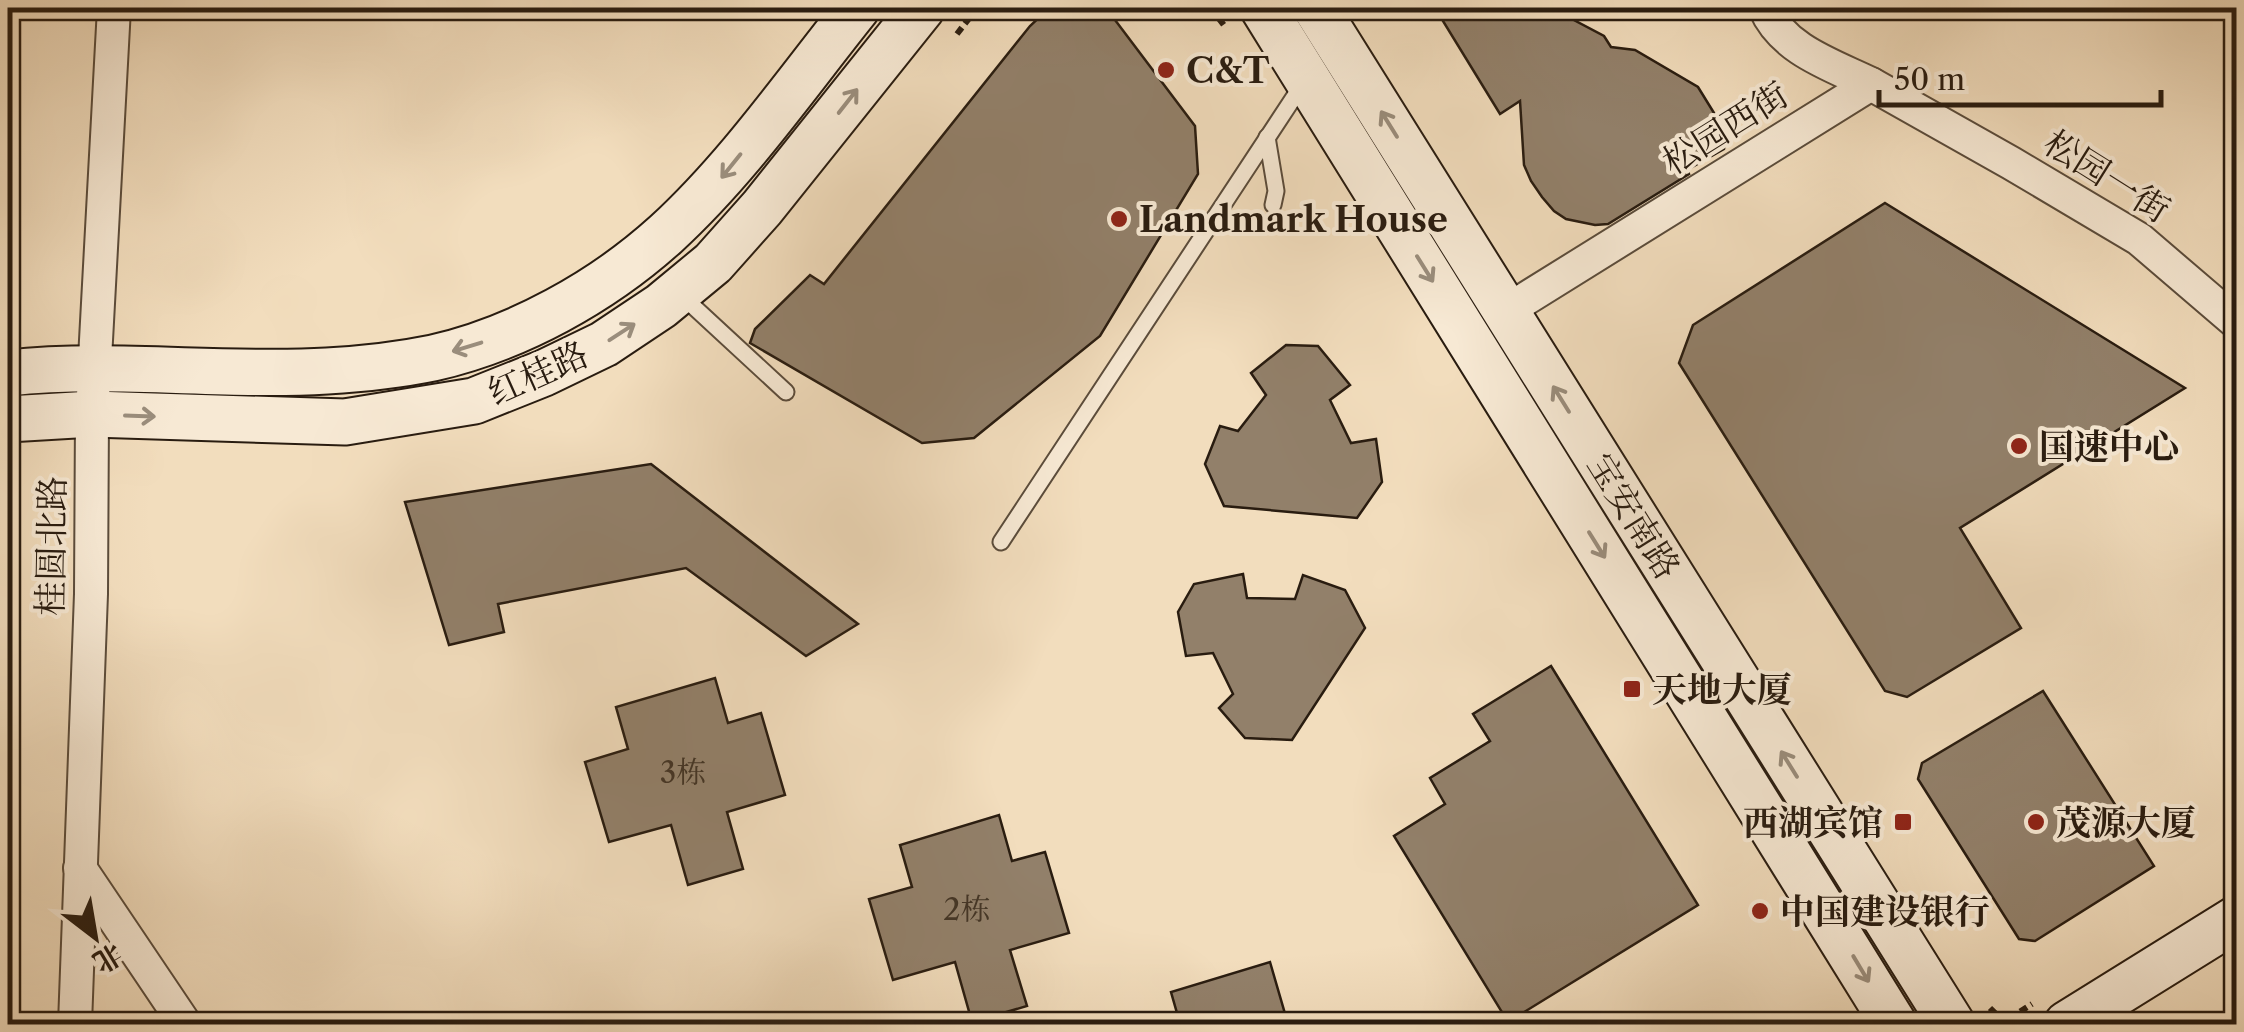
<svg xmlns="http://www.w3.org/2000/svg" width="2244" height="1032" font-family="'Libre Caslon Text','Noto Serif SC',serif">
<rect width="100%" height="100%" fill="#f2ddbd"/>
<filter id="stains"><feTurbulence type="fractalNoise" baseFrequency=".002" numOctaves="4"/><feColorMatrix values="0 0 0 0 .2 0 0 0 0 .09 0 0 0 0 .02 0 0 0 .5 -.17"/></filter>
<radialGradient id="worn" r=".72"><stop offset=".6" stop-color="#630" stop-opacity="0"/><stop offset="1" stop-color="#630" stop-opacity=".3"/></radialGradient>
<!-- building -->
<g fill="#92806a" stroke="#291c10" stroke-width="2.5">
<polygon points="1049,8 1106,8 1195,126 1198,174 1100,336 974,438 922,443 750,343 755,329 810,275 824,284 1030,26"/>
<polygon points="1435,8 1551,8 1604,36 1611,47 1635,50 1698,87 1727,134 1724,149 1687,170 1689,174 1608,224 1595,225 1566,219 1554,211 1542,197 1531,181 1524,165 1520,101 1500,114"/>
<polygon points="1885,203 2185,388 1960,528 2021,628 1907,697 1885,691 1679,363 1693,325"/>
<polygon points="1286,345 1318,346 1350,385 1330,400 1351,443 1376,439 1382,482 1357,518 1224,506 1205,464 1220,426 1238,431 1266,395 1251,373"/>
<polygon points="651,464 858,624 806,656 686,568 498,604 504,632 449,645 405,502"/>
<polygon points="1243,574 1247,598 1295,599 1303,575 1345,590 1365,628 1292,740 1245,738 1219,708 1233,694 1213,653 1186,656 1178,612 1194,584"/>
<polygon points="1551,666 1698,905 1508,1022 1394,836 1445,804 1430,778 1490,741 1473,714"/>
<polygon points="715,678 728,723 761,713 785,795 727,812 743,869 688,885 671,825 609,842 585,762 628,749 616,707"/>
<polygon points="2043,691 2154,866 2035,941 2019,939 1918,779 1922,763"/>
<polygon points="999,815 1012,861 1045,852 1069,933 1010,950 1027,1006 972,1022 955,962 893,980 869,899 912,887 900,845"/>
<polygon points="1270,962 1288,1024 1193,1024 1191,1016 1179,1020 1171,992"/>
</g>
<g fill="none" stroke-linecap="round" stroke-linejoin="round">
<defs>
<g id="lane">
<polyline points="1267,137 1276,191 1273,205"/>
<polyline points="681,295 786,392"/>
<polyline points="1001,542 1304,82"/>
</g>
<g id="street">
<polyline points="1871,84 2011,163 2139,239 2236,322"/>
<path d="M 1506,311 L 1871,84 C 1832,65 1783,50 1765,8"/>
<polyline points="80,868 185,1024"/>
<polyline points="75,1024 91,594 92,414 114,8"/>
</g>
<g id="secondary">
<polyline points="1263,8 1894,1024"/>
<polyline points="1316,8 1952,1024"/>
<path d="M 8,373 C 114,362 220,377 327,371 C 362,369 399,365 433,358 C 517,339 602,292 666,234 C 738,168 796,84 857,8"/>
<polyline points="8,419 92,414 345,422 474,401 544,373 604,344 661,306 713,263 762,208 922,8"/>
<polyline points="2067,1024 2236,919"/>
</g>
</defs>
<!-- lane casing -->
<use href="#lane" stroke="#5b4c3b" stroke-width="19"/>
<!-- street casing -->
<use href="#street" stroke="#5b4c3b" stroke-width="36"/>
<!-- secondary casing -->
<use href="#secondary" stroke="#291c10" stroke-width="49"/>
<!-- path -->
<g stroke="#291c10" stroke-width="6" stroke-dasharray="8 5" stroke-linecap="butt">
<polyline points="1211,8 1226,28"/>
<polyline points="957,34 977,8"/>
<polyline points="1990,1008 2004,1022 2032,1004"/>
</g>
<!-- lane -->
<use href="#lane" stroke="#f7e9d4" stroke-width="15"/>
<!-- street -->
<use href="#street" stroke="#f7e9d4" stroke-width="32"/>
<!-- secondary -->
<use href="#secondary" stroke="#f7e9d4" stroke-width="45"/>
</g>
<!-- one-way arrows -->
<defs><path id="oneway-shaft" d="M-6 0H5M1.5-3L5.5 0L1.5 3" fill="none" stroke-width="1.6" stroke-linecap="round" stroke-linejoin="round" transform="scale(2.5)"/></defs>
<g stroke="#9a8d7c">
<use href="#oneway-shaft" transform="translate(848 101) rotate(-52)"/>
<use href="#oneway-shaft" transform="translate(1389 124) rotate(-122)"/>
<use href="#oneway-shaft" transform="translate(731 166) rotate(129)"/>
<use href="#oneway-shaft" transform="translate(1425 269) rotate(58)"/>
<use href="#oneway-shaft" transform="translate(622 332) rotate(-33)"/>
<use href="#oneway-shaft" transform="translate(467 347) rotate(163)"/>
<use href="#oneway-shaft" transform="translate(1561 399) rotate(-122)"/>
<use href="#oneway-shaft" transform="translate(140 416) rotate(2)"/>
<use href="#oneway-shaft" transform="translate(1597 545) rotate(58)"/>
<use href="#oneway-shaft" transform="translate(1789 764) rotate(-122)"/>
<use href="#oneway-shaft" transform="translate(1861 969) rotate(59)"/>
</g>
<!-- markers -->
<g fill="#8f2418" stroke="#f7e9d4" stroke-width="4">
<circle cx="1166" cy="70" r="10"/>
<circle cx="1119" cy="219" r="10"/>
<circle cx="2019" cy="446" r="10"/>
<rect x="1622" y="679" width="20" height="20" rx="5"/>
<rect x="1893" y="812" width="20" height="20" rx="5"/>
<circle cx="2036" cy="822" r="10"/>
<circle cx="1760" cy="911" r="10"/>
</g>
<g text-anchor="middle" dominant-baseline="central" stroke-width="8" stroke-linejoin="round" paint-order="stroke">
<!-- number labels -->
<g font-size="30" fill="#433526">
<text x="683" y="772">3栋</text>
<text x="967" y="909">2栋</text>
</g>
<!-- poi labels -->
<g font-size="35" font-weight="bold" fill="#291c10" stroke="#f7e9d4" text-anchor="start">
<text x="1186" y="70">C&amp;T</text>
<text x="1139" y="219">Landmark House</text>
<text x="2039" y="446">国速中心</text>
<text x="1652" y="689">天地大厦</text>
<text x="1883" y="822" text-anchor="end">西湖宾馆</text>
<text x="2056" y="822">茂源大厦</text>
<text x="1780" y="911">中国建设银行</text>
</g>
<!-- street labels -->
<g font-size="35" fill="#291c10" stroke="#f7e9d4">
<text transform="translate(1725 128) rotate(-32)">松园西街</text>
<text transform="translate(2107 176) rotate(32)">松园一街</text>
<text transform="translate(538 373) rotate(-24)">红桂路</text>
<text transform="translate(1634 516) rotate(58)">宝安南路</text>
<text transform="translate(51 546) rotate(-89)">桂圆北路</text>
</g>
</g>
<!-- margin -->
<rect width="2244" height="1032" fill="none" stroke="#f2ddbd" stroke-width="40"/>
<rect x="10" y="10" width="2224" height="1012" fill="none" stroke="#291c10" stroke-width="5"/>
<rect x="20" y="20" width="2204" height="992" fill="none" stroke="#291c10" stroke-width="2.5"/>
<!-- north arrow -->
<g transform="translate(95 937) rotate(149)" stroke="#f7e9d4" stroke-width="8" paint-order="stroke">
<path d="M0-8L18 38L0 25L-18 38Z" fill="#291c10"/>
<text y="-15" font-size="28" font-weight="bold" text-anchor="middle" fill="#291c10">北</text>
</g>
<!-- scale -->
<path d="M1879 90v15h282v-15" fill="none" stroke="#291c10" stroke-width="5"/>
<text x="1894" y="90" font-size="30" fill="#291c10" stroke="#f7e9d4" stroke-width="8" paint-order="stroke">50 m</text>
<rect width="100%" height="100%" filter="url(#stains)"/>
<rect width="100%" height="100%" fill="url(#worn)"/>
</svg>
